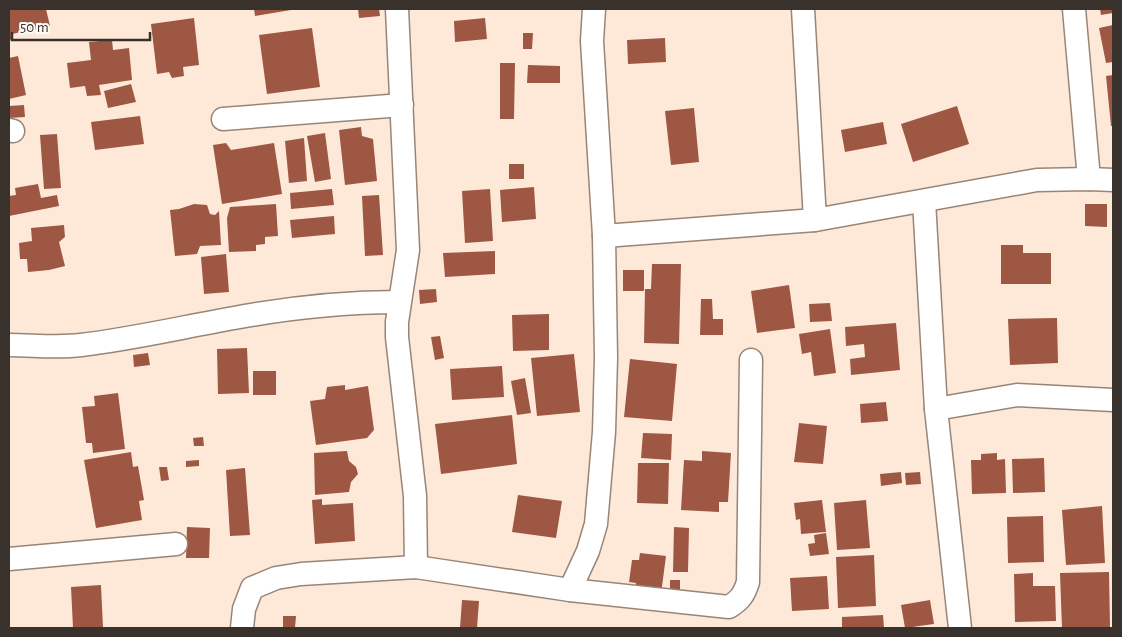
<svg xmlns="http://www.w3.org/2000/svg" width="1122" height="637" font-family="'Alegreya Sans',sans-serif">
<rect width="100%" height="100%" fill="#fee9d9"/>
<!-- building -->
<g fill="#9e5743">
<polygon points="9,9 46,9 50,26 12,34 13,39 9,40"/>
<polygon points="254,9 291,9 291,10 255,16"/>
<polygon points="358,9 379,9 380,16 359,18"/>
<polygon points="1100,9 1113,9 1113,13 1101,15"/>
<polygon points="194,18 199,65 183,67 184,76 172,78 169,72 157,74 151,24"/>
<polygon points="485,18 487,39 455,42 454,21"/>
<polygon points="1113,25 1113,62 1106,63 1099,28"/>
<polygon points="312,28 320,87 267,94 259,35"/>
<polygon points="523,33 533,33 532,49 523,49"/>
<polygon points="665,38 666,62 628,64 627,40"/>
<polygon points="112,40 113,50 129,48 132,80 99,85 101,95 87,96 85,86 70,88 67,63 91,60 89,42"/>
<polygon points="18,56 26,95 9,99 9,58"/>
<polygon points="500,63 515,63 514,119 500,119"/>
<polygon points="528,65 560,66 560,83 527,83"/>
<polygon points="1113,75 1113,126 1111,126 1106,76"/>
<polygon points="131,84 136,102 108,108 104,91"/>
<polygon points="24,105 25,117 9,118 9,106"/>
<polygon points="957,106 969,144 913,162 901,124"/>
<polygon points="694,108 699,162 671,165 665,111"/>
<polygon points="140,116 144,144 95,150 91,122"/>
<polygon points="883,122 887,144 845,152 841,130"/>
<polygon points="361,127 362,136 373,139 377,181 345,185 339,130"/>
<polygon points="325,133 331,179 315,182 307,136"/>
<polygon points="57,134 61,188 44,189 40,135"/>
<polygon points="304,138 307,181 289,183 285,141"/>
<polygon points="226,143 231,150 274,143 282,194 222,204 213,145"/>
<rect x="509" y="164" width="15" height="15"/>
<polygon points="38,184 41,198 57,195 59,206 9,216 9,196 16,195 15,188"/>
<polygon points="534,187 536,219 502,222 500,190"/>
<polygon points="332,189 334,205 291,209 290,193"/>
<polygon points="490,189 493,241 465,243 462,191"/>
<polygon points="379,195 383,255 365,256 362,196"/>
<polygon points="194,204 207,205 210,214 215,215 219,211 221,245 200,246 197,254 175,256 170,210 179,209"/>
<polygon points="276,204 278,236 265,237 265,244 256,245 256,251 229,252 227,218 230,207"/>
<polygon points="1085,204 1107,204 1107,227 1085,226"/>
<polygon points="334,216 335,234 292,238 290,220"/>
<polygon points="64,225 65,237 59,242 65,266 49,270 28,272 27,259 20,259 19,243 32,241 31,228"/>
<polygon points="1001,245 1023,245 1023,253 1051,253 1051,284 1001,284"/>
<polygon points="495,251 495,274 445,277 443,253"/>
<polygon points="226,254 229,292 204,294 201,257"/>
<polygon points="652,264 681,264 679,344 644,343 645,289 651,289"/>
<rect x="623" y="270" width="21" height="21"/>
<polygon points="789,285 795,328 757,333 751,291"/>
<polygon points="436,289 437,302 420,304 419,290"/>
<polygon points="701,299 712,299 713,319 723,319 723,335 700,335"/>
<polygon points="830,303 832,321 810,322 809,304"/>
<polygon points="549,314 549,350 513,351 512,315"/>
<polygon points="1057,318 1058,363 1010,365 1008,319"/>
<polygon points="896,323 900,370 851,375 850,359 865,357 864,344 846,346 845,327"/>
<polygon points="830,329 836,373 814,376 811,352 802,354 799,334"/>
<polygon points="440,336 444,358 435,360 431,337"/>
<polygon points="247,348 249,393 218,394 217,349"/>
<polygon points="148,353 150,365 134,367 133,355"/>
<polygon points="574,354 580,412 537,416 531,358"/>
<polygon points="630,359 677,364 672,421 624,417"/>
<polygon points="502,366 504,397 452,400 450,369"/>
<rect x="253" y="371" width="23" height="24"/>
<polygon points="525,378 531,413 517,415 511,381"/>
<polygon points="345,385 345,390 368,386 374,430 367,438 316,445 310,401 325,399 327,387"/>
<polygon points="118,393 125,449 93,453 92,443 86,443 82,407 95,406 94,396"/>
<polygon points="886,402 888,421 861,423 860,404"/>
<polygon points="512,415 517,464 441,474 435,424"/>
<polygon points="799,423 827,426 823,464 794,462"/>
<polygon points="643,433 672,434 671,460 641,458"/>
<polygon points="203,437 204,446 194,446 193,438"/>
<polygon points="347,451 349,461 356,467 358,474 351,482 349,492 315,495 314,453"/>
<polygon points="702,451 731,453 728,502 719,502 719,512 681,510 684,460 702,461"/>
<polygon points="131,452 133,467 138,466 144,500 139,501 142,520 96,528 84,460"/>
<polygon points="997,453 997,460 1005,459 1006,493 972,494 971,460 981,460 981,454"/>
<polygon points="1044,458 1045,492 1013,493 1012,459"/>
<polygon points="199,460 199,466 186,467 186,461"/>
<polygon points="638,463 669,463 668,504 637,503"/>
<polygon points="159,467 167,467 169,480 161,481"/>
<polygon points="245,468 250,535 230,536 226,470"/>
<polygon points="901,472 902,483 881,486 880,474"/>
<polygon points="920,472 921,484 906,485 905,473"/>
<polygon points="518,495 562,501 556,538 512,532"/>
<polygon points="322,499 322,505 353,503 355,541 315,544 312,500"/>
<polygon points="822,500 826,532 801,534 800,519 796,520 794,503"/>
<polygon points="866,500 870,548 837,550 834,503"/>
<polygon points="1102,506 1105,563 1066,565 1062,510"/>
<polygon points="1043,516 1044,562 1008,563 1007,517"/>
<polygon points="187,527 210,528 209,558 186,558"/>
<polygon points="674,527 689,528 688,572 673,572"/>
<polygon points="826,533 829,554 810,556 808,544 815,543 814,535"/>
<polygon points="640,553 666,556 661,594 635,591 636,583 629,582 632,560 639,560"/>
<polygon points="874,555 876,606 838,608 836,557"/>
<polygon points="1109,572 1110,627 1062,628 1060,573"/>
<polygon points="1033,573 1033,586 1055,586 1056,621 1015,622 1014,574"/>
<polygon points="827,576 829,609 792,611 790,578"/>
<rect x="670" y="580" width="10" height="15"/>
<polygon points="101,585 103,628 73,628 71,587"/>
<polygon points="462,600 479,601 477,628 460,628"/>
<polygon points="930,600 934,624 905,628 901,605"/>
<polygon points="883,615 884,628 842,628 842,617"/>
<polygon points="283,616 296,616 295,628 283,628"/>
</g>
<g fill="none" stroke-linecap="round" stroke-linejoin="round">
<defs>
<g id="minor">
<polyline points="397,9 408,250 397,322 397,337 415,496 416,567"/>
<polyline points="803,9 815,220"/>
<polyline points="1074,9 1089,179"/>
<polyline points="223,119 402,105"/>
<polyline points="9,130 13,131"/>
<polyline points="924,201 936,409 960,628"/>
<polyline points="604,236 815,220 1037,180 1089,179 1113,180"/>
<path d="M 9,345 C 32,345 57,348 81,345 C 132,339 183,327 234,318 C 288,308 344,302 399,302"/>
<polyline points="936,409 1017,395 1113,400"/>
<polyline points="9,559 176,544"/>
<polyline points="570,590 588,551 596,524 604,432 606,358 604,236 592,41 594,9"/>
<path d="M 242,628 L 244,609 L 252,588 L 276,578 L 301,574 L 416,567 L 570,590 L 729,607 C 740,600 744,595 748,582 L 751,360"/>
</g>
</defs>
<!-- minor casing -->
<use href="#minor" stroke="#988577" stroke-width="25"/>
<!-- minor -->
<use href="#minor" stroke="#fff" stroke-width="22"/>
</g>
<!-- border -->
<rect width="1122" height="637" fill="none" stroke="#39312b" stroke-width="20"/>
<!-- scale -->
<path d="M12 32v8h138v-8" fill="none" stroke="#39312b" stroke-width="2.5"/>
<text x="20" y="32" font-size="15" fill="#39312b" stroke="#fefaf6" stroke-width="4" paint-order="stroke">50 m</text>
</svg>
